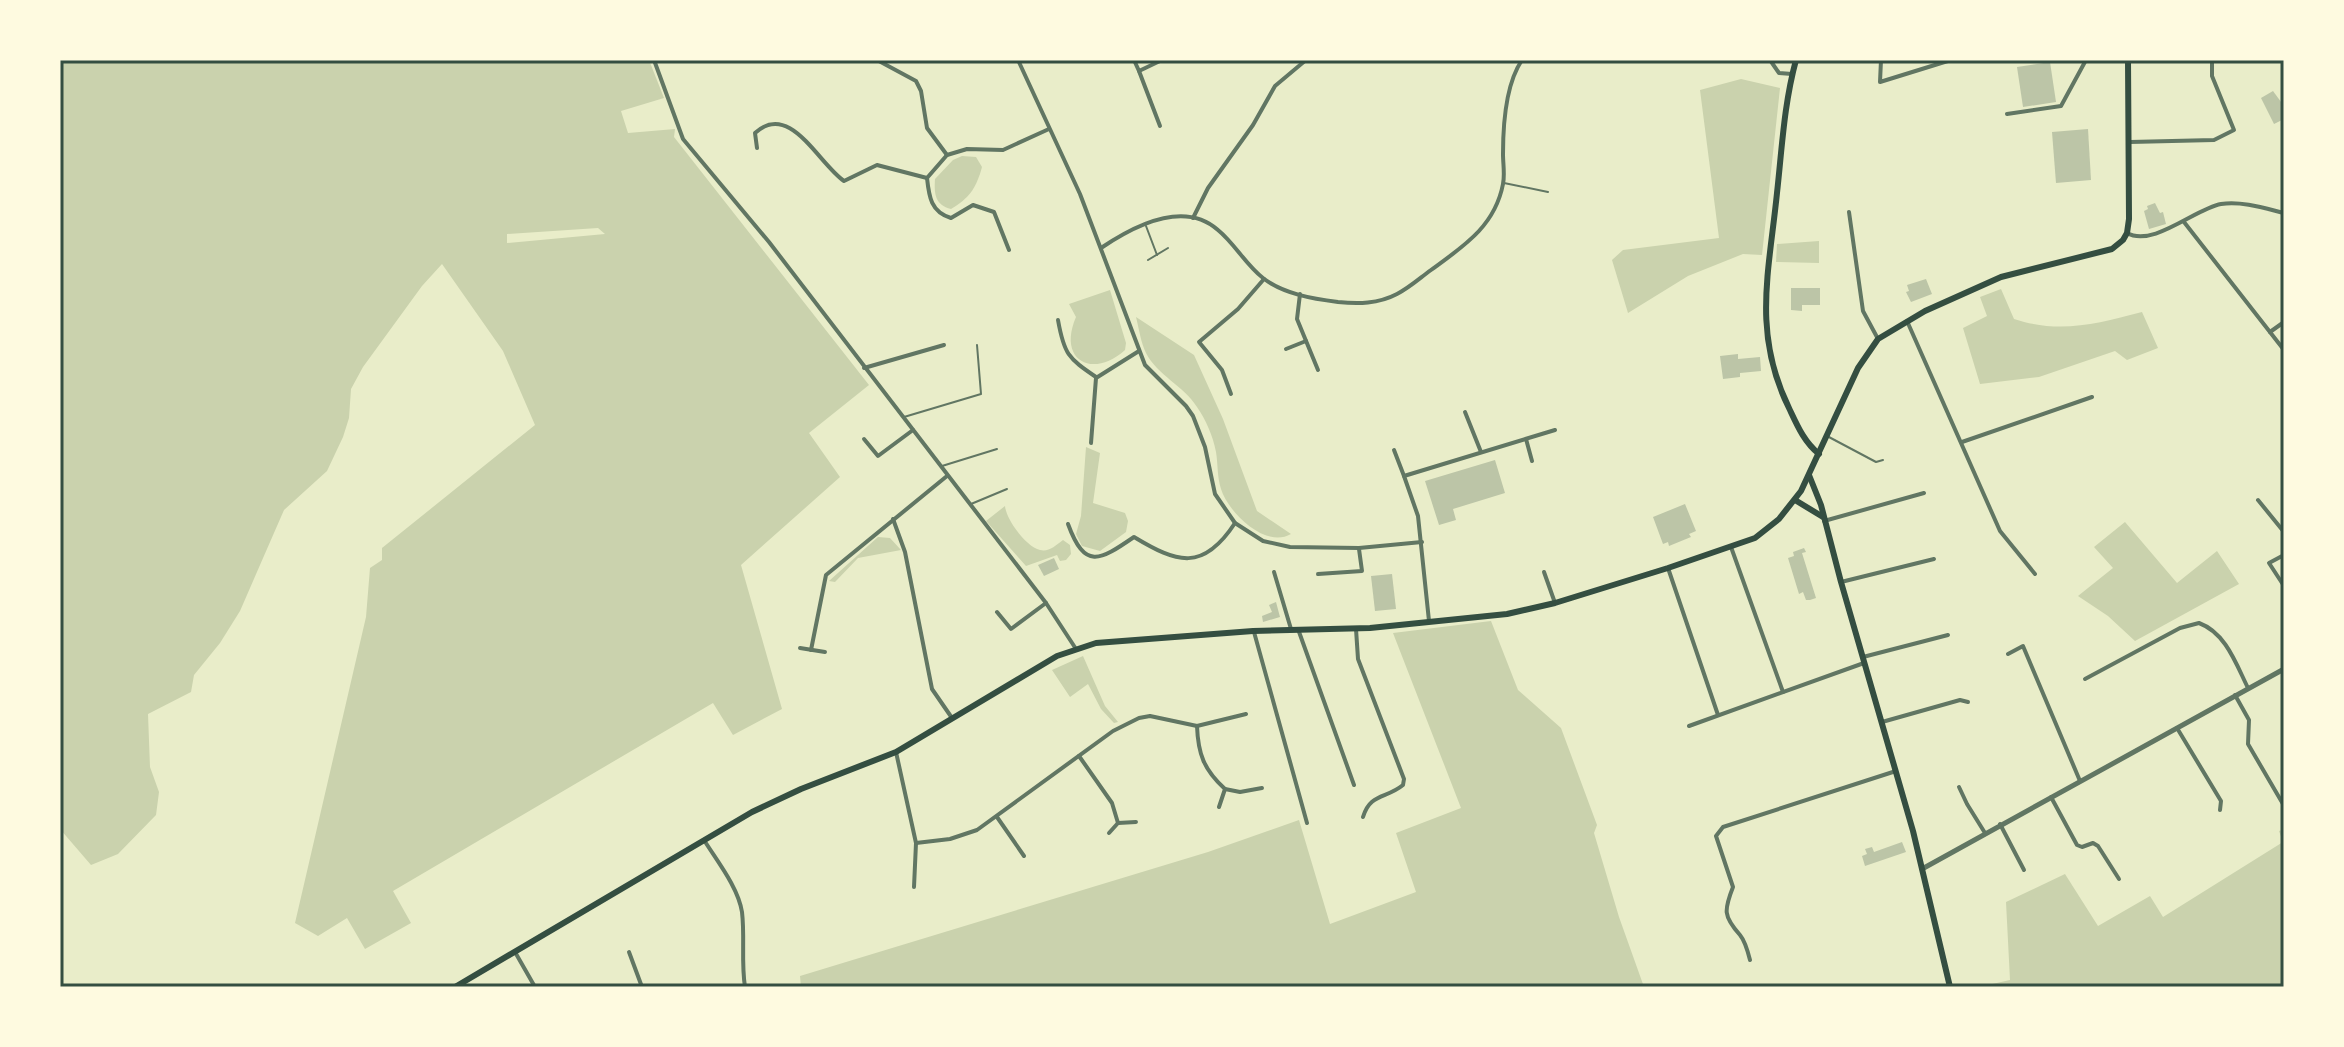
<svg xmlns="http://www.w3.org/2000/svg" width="2344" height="1047" font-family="Helvetica,sans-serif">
<rect width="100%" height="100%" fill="#e9edc9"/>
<!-- green -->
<g fill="#cad2ad" fill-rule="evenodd">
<path d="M 60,60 L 649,60 L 664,98 L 621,111 L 628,133 L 675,129 L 674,137 L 869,385 L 809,433 L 840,477 L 741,565 L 782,709 L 733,735 L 713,703 L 393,891 L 411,923 L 365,949 L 347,918 L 318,936 L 295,923 L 366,617 L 370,568 L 382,560 L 382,548 L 535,425 L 503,351 L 442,264 L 422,286 L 363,367 L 351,389 L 349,418 L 343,437 L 327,471 L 284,510 L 240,611 L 220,643 L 194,675 L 191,692 L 148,714 L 150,767 L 159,792 L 156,815 L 118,854 L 91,865 L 60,829 ZM 598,228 L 605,234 L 507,243 L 507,234 Z"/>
<polygon points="1741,79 1780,88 1762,255 1743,254 1688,276 1628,313 1612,260 1623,250 1719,238 1700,90"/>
<path d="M 962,156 L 976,157 L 982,167 C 976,189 969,198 951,209 C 935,205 934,194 935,179 L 953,160 Z"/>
<polygon points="1819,241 1819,263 1776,262 1777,244"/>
<path d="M 2001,289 L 2014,319 C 2060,334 2096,324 2142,312 L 2158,348 L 2127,360 L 2115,351 L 2039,377 L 1980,384 L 1963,328 L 1987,316 L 1980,297 Z"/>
<path d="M 1110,290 L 1126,343 L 1125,350 C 1093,379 1057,361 1076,317 L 1069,304 Z"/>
<path d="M 1136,317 L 1194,355 L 1223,419 L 1257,511 L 1291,534 C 1265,549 1228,512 1221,489 C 1217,477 1218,464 1216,452 C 1213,436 1206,420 1197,407 C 1184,386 1157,375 1146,353 C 1141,343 1139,329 1136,317 Z"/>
<polygon points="1086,447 1100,453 1093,503 1125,513 1128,521 1126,532 1100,551 1082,546 1076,534 1081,516"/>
<path d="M 1005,506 C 1006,519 1026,547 1040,550 C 1049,552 1055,546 1063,540 L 1070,545 L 1071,554 L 1066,560 L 1060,561 L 1057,555 L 1026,566 L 986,521 Z"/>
<polygon points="2125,522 2177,583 2217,551 2239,584 2135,641 2108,616 2078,596 2113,568 2094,547"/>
<polygon points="878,537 890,538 901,550 858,558 835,582 829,581"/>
<polygon points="1491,621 1518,690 1561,728 1597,825 1594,833 1619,917 1644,987 801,987 800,976 1208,852 1299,820 1330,924 1416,892 1396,833 1461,808 1393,633"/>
<polygon points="1083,656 1105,706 1118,722 1114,723 1101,709 1088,684 1070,697 1052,670"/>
<polygon points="2284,829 2284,987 1979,987 2010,980 2006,902 2065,874 2098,926 2150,896 2163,917 2283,842 2279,831"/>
</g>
<!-- building -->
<g fill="#bcc5a7">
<polygon points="2050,62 2056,102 2023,107 2017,67"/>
<polygon points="2273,91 2284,106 2284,119 2274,124 2261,98"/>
<polygon points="2088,129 2091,180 2056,183 2052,132"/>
<polygon points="2155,203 2160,213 2163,212 2166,224 2149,229 2144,211 2148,209 2147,206"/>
<polygon points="1926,279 1932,294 1911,302 1906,292 1909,291 1907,285"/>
<polygon points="1791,288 1820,288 1820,305 1802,305 1802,311 1791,310"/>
<polygon points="1738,354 1738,359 1760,357 1761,371 1740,373 1740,377 1723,379 1720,356"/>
<polygon points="1495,460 1505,493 1453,509 1456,520 1439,525 1425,481"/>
<polygon points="1685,504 1696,531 1689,534 1691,537 1669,546 1668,542 1663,544 1653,517"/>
<polygon points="1804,548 1806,552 1802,553 1816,598 1810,600 1806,600 1803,592 1799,594 1788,558 1794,556 1793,552"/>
<polygon points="1054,558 1059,569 1044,576 1038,565"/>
<polygon points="1392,574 1396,609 1375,611 1371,576"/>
<polygon points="1276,602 1280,617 1263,622 1262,616 1272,612 1269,605"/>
<polygon points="1902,842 1906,852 1865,866 1862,856 1867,854 1865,849 1872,847 1874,852"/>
</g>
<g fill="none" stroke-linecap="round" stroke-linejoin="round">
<!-- service -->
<g stroke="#617663" stroke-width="2">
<polyline points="1504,183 1548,192"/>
<polyline points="1146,226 1157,255"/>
<polyline points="1148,260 1168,248"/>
<polyline points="904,417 981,394 977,345"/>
<polyline points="1827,436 1876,462 1883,460"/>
<polyline points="942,466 997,449"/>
<polyline points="971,504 1007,489"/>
</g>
<!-- minor -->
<g stroke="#617663" stroke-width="4">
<polyline points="654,60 683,139 769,242 1046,603 1076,649"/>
<polyline points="877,60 916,81 921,91 927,128 947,155"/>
<polyline points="1018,60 1080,194 1145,365 1186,406 1193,416 1205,447 1215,494 1235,523 1263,541 1290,547 1359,548 1422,542"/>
<polyline points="1134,60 1139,71 1162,60"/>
<polyline points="1770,60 1779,73 1792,74"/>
<polyline points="1881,60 1880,82 1951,60"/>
<polyline points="1139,71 1160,126"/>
<polyline points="2007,114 2061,106 2086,60"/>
<polyline points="2130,142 2214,140 2234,130 2212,76 2212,60"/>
<path d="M 757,148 L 755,133 C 790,101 818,163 844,181 L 877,165 L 927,178"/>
<polyline points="1849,212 1863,311 1878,339"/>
<polyline points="1193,218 1208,188 1253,125 1275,86 1306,60"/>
<polyline points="2184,222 2284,350"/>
<path d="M 2127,233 C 2153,248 2196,208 2221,204 C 2242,201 2264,208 2284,213"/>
<path d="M 1101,248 C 1132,227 1183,199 1218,230 C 1235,244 1246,265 1263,278 C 1283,294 1314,299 1338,302 C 1358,304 1378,304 1397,294 C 1409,288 1420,278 1431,270 C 1464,246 1495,226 1503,184 C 1505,175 1503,164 1503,154 C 1503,125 1505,85 1522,60"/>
<path d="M 1009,250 L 994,212 L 973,205 L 951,218 C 931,212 929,197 927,178 L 947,155 L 967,149 L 1003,150 L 1049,129"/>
<polyline points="1300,294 1297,319 1318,370"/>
<path d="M 1058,320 C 1064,354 1068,358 1096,377"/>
<polyline points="1907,321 2000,531 2035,574"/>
<polyline points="2270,332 2284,322"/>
<polyline points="1286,349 1306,341"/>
<polyline points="864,368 944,345"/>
<polyline points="1231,394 1222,370 1199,342 1238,309 1264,279"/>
<polyline points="1465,412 1481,452"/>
<polyline points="864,439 878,456 913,430"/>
<polyline points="1526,439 1532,461"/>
<polyline points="1962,442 2092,397"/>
<polyline points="1091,443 1096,378 1139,351"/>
<polyline points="1394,450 1404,476"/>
<polyline points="2258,500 2284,532"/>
<polyline points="893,519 905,552 932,689 952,718"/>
<polyline points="1824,521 1924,493"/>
<path d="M 1068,524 C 1085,570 1099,561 1134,537 C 1177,563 1203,572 1235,523"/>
<polyline points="1731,547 1783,692"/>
<polyline points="2284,555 2269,563 2284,586"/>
<polyline points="1668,568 1718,715"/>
<polyline points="1274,572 1291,629"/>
<polyline points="1544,572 1555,603"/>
<polyline points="1318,574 1362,571 1359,549"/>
<polyline points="1841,582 1934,559"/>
<polyline points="997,612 1011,629 1046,603"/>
<polyline points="1429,621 1418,516 1404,476 1555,430"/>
<polyline points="1298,629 1354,785"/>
<path d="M 1356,629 L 1358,659 L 1404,779 L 1403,785 C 1386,799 1370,793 1363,817"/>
<polyline points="1254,632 1307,823"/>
<polyline points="800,648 825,652"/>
<polyline points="811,650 826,575 947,476"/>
<polyline points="2008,654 2023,646 2080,781"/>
<polyline points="1863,657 1948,635"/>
<path d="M 2085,679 L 2180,628 L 2199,623 C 2226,633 2236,664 2248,688"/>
<polyline points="2235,695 2249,720 2248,744 2283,804"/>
<polyline points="1882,722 1960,700 1968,702"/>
<path d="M 1197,726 C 1198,754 1204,770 1225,789 L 1219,807"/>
<polyline points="1689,726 1864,663"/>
<polyline points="2177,728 2221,801 2220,810"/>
<polyline points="896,752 916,843 914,887"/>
<polyline points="1079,756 1112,803 1118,823 1136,822"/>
<polyline points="1959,787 1967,804 1985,833"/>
<polyline points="1225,789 1240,792 1262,788"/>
<polyline points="2051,797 2077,845 2082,847 2093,843 2098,846 2119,879"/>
<polyline points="997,817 1024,856"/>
<polyline points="2000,824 2024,870"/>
<polyline points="1109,833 1118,823"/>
<path d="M 704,840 C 717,861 738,887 742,912 C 745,937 741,962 745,987"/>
<polyline points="916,843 950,839 977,830 1113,731 1139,718 1150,716 1197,726 1246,714"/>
<polyline points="515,952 535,987"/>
<polyline points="629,952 642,987"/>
<path d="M 1750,960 C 1748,952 1745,941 1740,935 C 1723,916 1724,910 1733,887 L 1716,836 L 1723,827 L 1896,771"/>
</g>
<!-- tertiary -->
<polyline stroke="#617663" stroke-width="5" points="1922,869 2284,669"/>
<!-- secondary -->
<g stroke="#344e41" stroke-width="6">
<path d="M 1796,60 C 1784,104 1782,148 1777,193 C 1769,272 1752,333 1789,408 C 1797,425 1804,442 1819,454"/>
<polyline points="1809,475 1821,505 1841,582 1913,831 1950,987"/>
<polyline points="1795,500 1823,517"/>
<polyline points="455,987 752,812 801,789 896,752 1057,656 1096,643 1253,631 1370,628 1507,614 1555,603 1668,568 1755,538 1779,519 1801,491 1858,368 1878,339 1925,311 2001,277 2112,249 2123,240 2127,233 2129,219 2128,60"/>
</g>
</g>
<!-- border -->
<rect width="2344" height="1047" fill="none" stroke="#fefae0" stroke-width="124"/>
<rect x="62" y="62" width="2220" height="923" fill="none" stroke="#344e41" stroke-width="3"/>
</svg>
